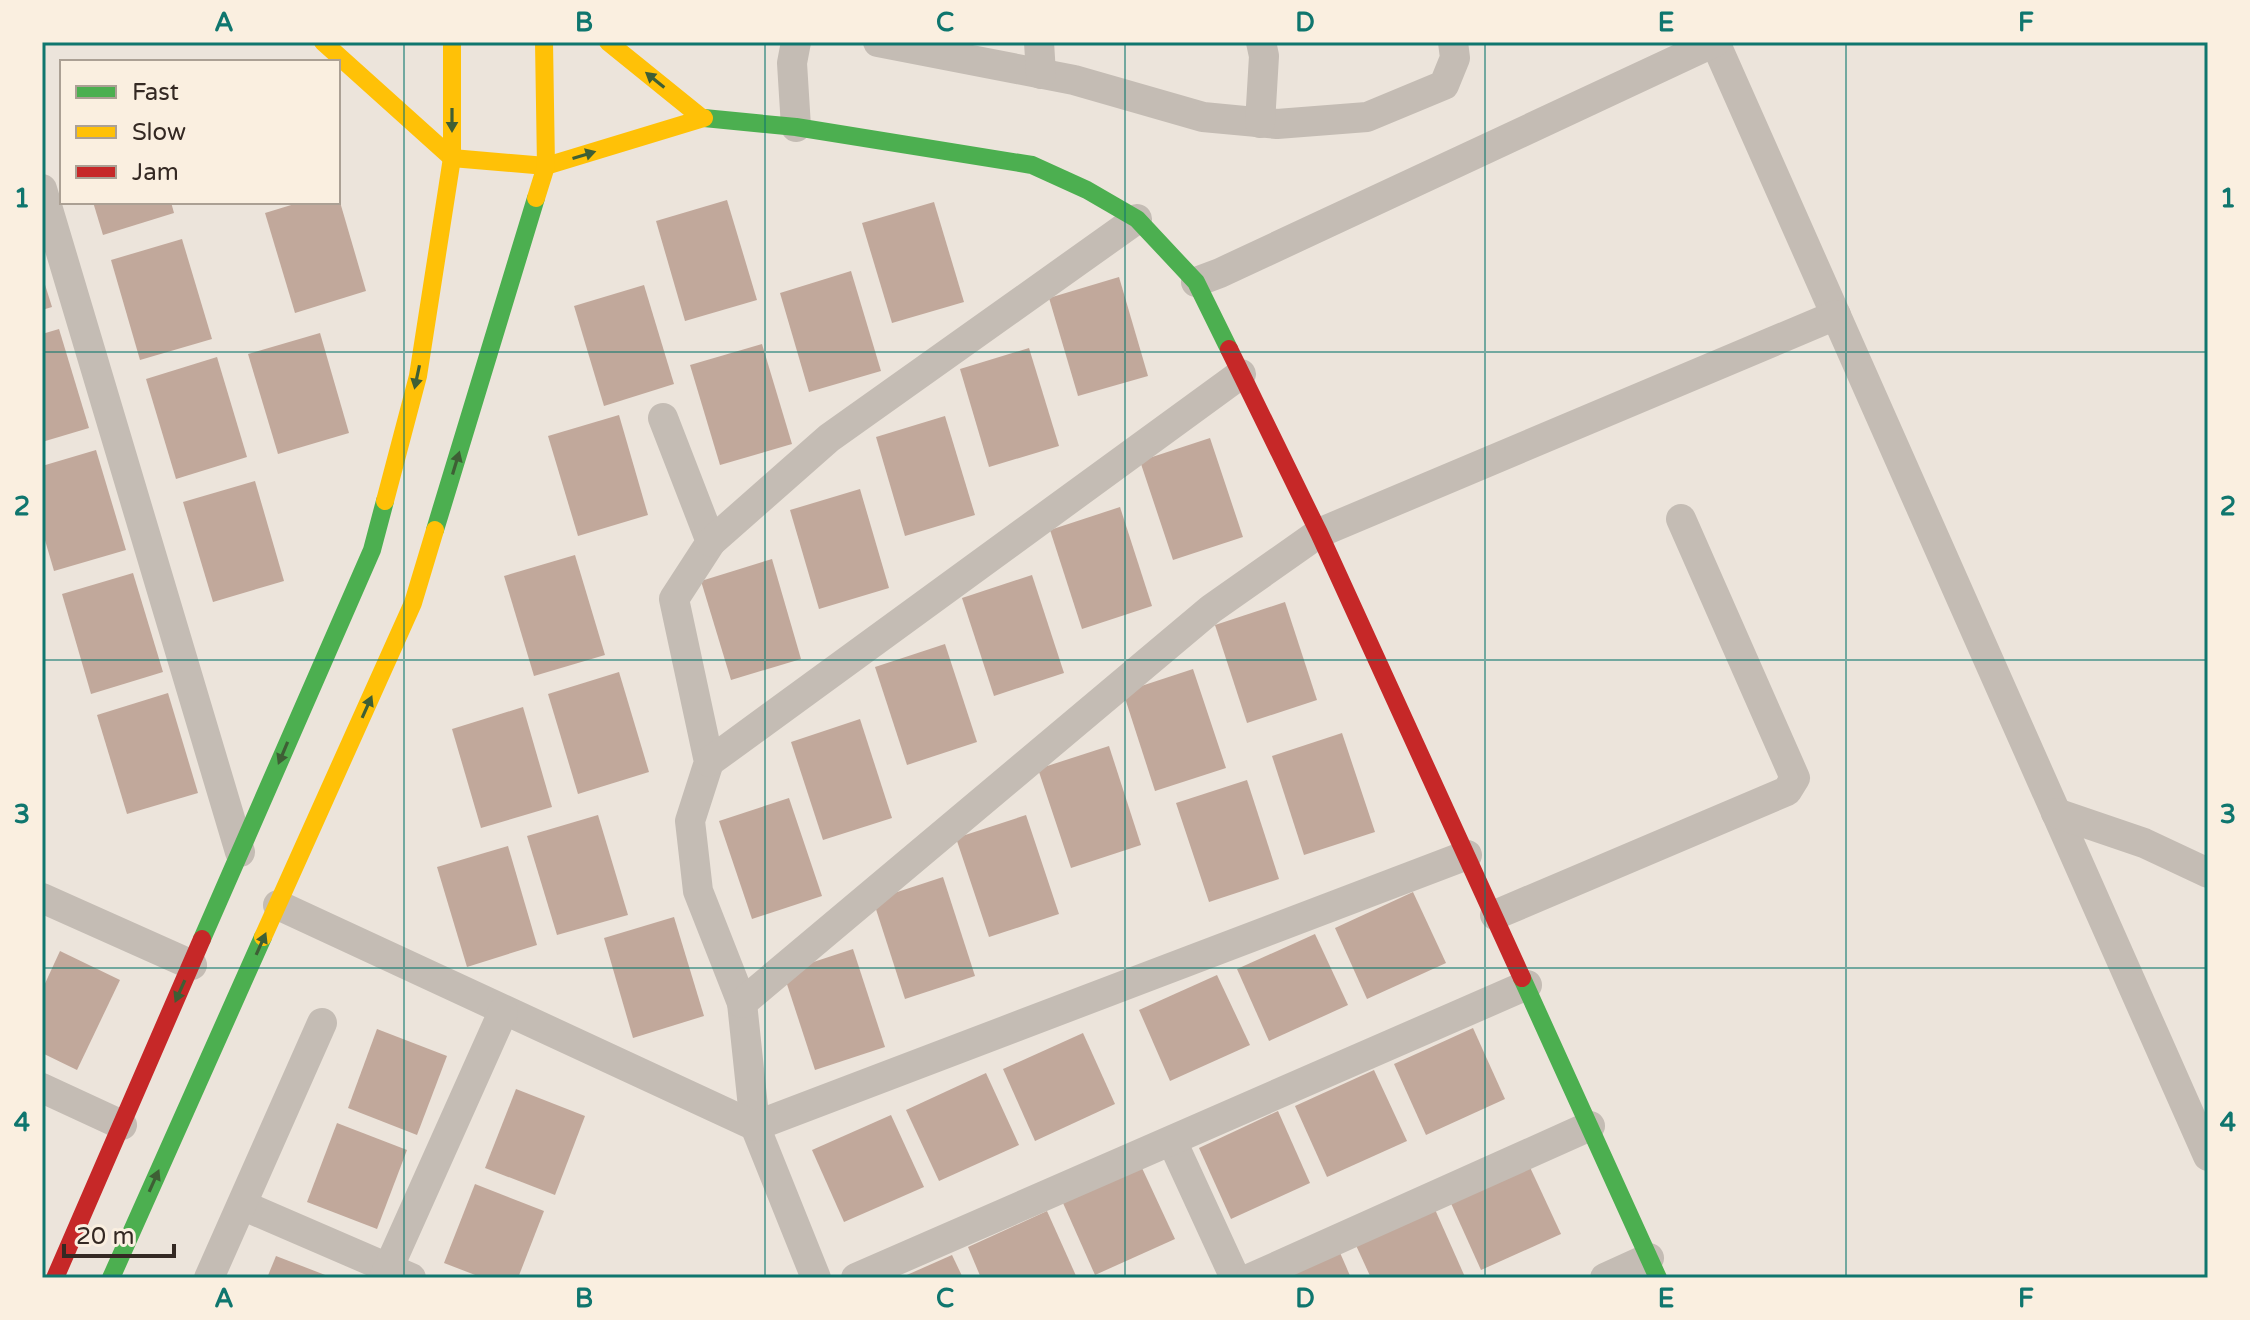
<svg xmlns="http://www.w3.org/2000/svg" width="2250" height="1320" font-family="'Varela Round',sans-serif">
<rect width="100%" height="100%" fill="#ece4db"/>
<!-- building -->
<g fill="#c1a89b">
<polygon points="727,200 757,300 685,321 656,221"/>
<polygon points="93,202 171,202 174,213 103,235"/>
<polygon points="301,202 340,202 366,291 295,313 265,213"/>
<polygon points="934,202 964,302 892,323 862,223"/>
<polygon points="182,239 212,339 140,360 111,260"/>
<polygon points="851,271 881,371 809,392 780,293"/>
<polygon points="42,275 52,307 42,310"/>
<polygon points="1119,277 1148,376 1078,396 1049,298"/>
<polygon points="644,285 674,384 604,406 574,306"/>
<polygon points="59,329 89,428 42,442 42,334"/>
<polygon points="320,333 349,433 278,454 248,354"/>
<polygon points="762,344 792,444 720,465 690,365"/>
<polygon points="1029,348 1059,446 989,467 960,369"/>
<polygon points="217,357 247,457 176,479 146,379"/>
<polygon points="619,415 648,515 578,536 548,436"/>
<polygon points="945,416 975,515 905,536 876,437"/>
<polygon points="1210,438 1243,537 1173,560 1140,461"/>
<polygon points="96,450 126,550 54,571 42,530 42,466"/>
<polygon points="255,481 284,581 213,602 183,502"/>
<polygon points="860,489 889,588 819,609 790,510"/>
<polygon points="1120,507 1152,606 1082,629 1050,530"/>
<polygon points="575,555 605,655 534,676 504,576"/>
<polygon points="772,559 801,659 731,680 701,581"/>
<polygon points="133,573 163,672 91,694 62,594"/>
<polygon points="1032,575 1064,673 994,696 962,598"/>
<polygon points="1285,602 1317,700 1247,723 1215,625"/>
<polygon points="945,644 977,742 907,765 875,667"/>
<polygon points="1193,669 1226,768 1155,791 1123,692"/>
<polygon points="619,672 649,772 578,794 548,694"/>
<polygon points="168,693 198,793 127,814 97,715"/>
<polygon points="523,707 552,807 481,828 452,729"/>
<polygon points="860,719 892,818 823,840 791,742"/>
<polygon points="1342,733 1375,832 1304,855 1272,756"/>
<polygon points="1109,746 1141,845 1071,868 1038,769"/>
<polygon points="1247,780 1279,879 1209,902 1176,803"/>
<polygon points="789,798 822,896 752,919 719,821"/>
<polygon points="598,815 628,915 557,935 527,836"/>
<polygon points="1026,815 1059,914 989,937 956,838"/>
<polygon points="508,846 537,945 467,967 437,867"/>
<polygon points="943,877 975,976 905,999 873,900"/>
<polygon points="1413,892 1446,963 1367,999 1335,928"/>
<polygon points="674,917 704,1016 633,1038 604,938"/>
<polygon points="1315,934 1348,1005 1269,1041 1237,969"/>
<polygon points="853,949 885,1047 815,1070 783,972"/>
<polygon points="60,951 120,980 77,1070 42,1053 42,990"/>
<polygon points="1217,975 1250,1045 1170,1081 1139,1010"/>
<polygon points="1473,1028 1505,1099 1426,1135 1394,1064"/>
<polygon points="377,1029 447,1056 417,1135 348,1108"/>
<polygon points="1083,1033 1115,1104 1035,1141 1003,1069"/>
<polygon points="1374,1070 1407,1141 1327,1177 1295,1106"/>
<polygon points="986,1073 1019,1145 939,1181 906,1110"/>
<polygon points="516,1089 585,1116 555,1195 485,1168"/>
<polygon points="1278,1111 1310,1183 1231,1219 1199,1148"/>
<polygon points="891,1115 924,1187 844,1222 812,1150"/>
<polygon points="337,1123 407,1150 377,1229 307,1202"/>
<polygon points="1528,1163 1561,1234 1481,1270 1449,1199"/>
<polygon points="1142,1168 1175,1239 1095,1275 1063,1203"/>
<polygon points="475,1184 544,1211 518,1278 483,1278 444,1263"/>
<polygon points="1433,1205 1465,1277 1371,1278 1354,1241"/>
<polygon points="1047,1211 1077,1278 981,1278 968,1247"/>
<polygon points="1338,1248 1351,1278 1272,1278"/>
<polygon points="952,1255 963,1278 900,1278"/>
<polygon points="276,1256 333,1278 267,1278"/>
</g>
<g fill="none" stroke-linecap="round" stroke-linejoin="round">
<!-- street -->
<g stroke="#c4bcb4" stroke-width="30">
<polyline points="796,42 792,63 796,127"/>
<polyline points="878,42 1074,80 1203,117 1277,124 1367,117 1444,85 1455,58 1453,42"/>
<polyline points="1039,42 1041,74"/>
<polyline points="1715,42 2208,1156"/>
<polyline points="1260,123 1264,56 1261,42"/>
<polyline points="42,189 240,852"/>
<polyline points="1196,282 1220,273 1715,42"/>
<polyline points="663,418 711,542 674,599 709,762 690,821 698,891 742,1003 755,1126 816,1278"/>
<polyline points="711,542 829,438 1137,219"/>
<polyline points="709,762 1241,374"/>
<polyline points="2056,813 2144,843 2208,873"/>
<polyline points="42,898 192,965"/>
<polyline points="278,905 755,1126 1467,855"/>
<polyline points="1495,915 1787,791 1795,778 1681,519"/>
<polyline points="742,1003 1211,609 1319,533 1836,315"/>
<polyline points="42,1088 122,1125"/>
<polyline points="1172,1141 1235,1278"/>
<polyline points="242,1205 411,1278"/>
<polyline points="209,1278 322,1023"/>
<polyline points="384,1278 503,1012"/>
<polyline points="856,1278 1527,985"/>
<polyline points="1251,1278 1590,1126"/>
<polyline points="1605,1278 1649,1258"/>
</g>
<!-- fast -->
<g stroke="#4caf50" stroke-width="18">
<polyline points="704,118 796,127 1032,165 1087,190 1137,219 1196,282 1229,349"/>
<polyline points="435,530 536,198"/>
<polyline points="202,939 372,550 385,501"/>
<polyline points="1522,978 1658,1278"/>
<polyline points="111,1278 263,937"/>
</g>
<!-- slow -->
<g stroke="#ffc107" stroke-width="18">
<polyline points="323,42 452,158 546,166 704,118"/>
<polyline points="608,42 702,118"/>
<polyline points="536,198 546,166 544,42"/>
<polyline points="385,501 418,376 452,158 452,42"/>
<polyline points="263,937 413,603 435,530"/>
</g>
<!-- jam -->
<g stroke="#c62828" stroke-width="18">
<polyline points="1229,349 1319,533 1522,978"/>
<polyline points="55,1278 202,939"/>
</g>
</g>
<!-- one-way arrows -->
<defs><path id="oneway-solid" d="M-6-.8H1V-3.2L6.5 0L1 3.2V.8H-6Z" transform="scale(2)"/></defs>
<g fill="#3e5f35">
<use href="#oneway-solid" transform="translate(655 80) rotate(-141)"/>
<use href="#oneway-solid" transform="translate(452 120) rotate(90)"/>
<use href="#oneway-solid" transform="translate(584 155) rotate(-17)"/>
<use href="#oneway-solid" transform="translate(417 377) rotate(102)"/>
<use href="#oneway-solid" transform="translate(456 463) rotate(-73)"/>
<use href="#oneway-solid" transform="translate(367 707) rotate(-66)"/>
<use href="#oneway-solid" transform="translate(283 753) rotate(113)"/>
<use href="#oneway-solid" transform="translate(261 944) rotate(-66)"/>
<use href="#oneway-solid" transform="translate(180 991) rotate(114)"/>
<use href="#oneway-solid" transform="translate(154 1181) rotate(-66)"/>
</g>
<!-- grid -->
<path fill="none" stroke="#0f766e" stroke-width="2" stroke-opacity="0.55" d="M 404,42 L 404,1278M 765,42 L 765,1278M 1125,42 L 1125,1278M 1485,42 L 1485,1278M 1846,42 L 1846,1278M 42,352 L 2208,352M 42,660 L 2208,660M 42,968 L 2208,968"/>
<!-- border -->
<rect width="2250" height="1320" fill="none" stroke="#faefe0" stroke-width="88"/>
<!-- legend -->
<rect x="60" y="60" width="280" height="144" fill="#faefe0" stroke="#aba094" stroke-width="2"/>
<rect x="76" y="86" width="40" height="12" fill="#4caf50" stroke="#aba094" stroke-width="2"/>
<text x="132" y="100" font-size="24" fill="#342923">Fast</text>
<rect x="76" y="126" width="40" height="12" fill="#ffc107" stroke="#aba094" stroke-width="2"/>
<text x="132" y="140" font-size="24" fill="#342923">Slow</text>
<rect x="76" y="166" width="40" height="12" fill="#c62828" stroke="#aba094" stroke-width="2"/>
<text x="132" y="180" font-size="24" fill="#342923">Jam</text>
<!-- scale -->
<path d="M64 1244v12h110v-12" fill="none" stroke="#342923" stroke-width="4"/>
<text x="76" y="1244" font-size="24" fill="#342923" stroke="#faefe0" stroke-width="6" paint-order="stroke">20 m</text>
<rect x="44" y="44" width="2162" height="1232" fill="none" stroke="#0f766e" stroke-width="3"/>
<g font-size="26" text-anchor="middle" font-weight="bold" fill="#0f766e">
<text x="224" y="31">A</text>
<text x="584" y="31">B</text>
<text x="945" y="31">C</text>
<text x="1305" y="31">D</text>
<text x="1666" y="31">E</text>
<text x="2026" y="31">F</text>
<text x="22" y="207">1</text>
<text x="2228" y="207">1</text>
<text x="22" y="515">2</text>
<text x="2228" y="515">2</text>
<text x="22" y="823">3</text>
<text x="2228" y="823">3</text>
<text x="22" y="1131">4</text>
<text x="2228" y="1131">4</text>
<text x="224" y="1307">A</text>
<text x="584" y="1307">B</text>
<text x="945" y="1307">C</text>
<text x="1305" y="1307">D</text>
<text x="1666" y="1307">E</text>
<text x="2026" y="1307">F</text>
</g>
</svg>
